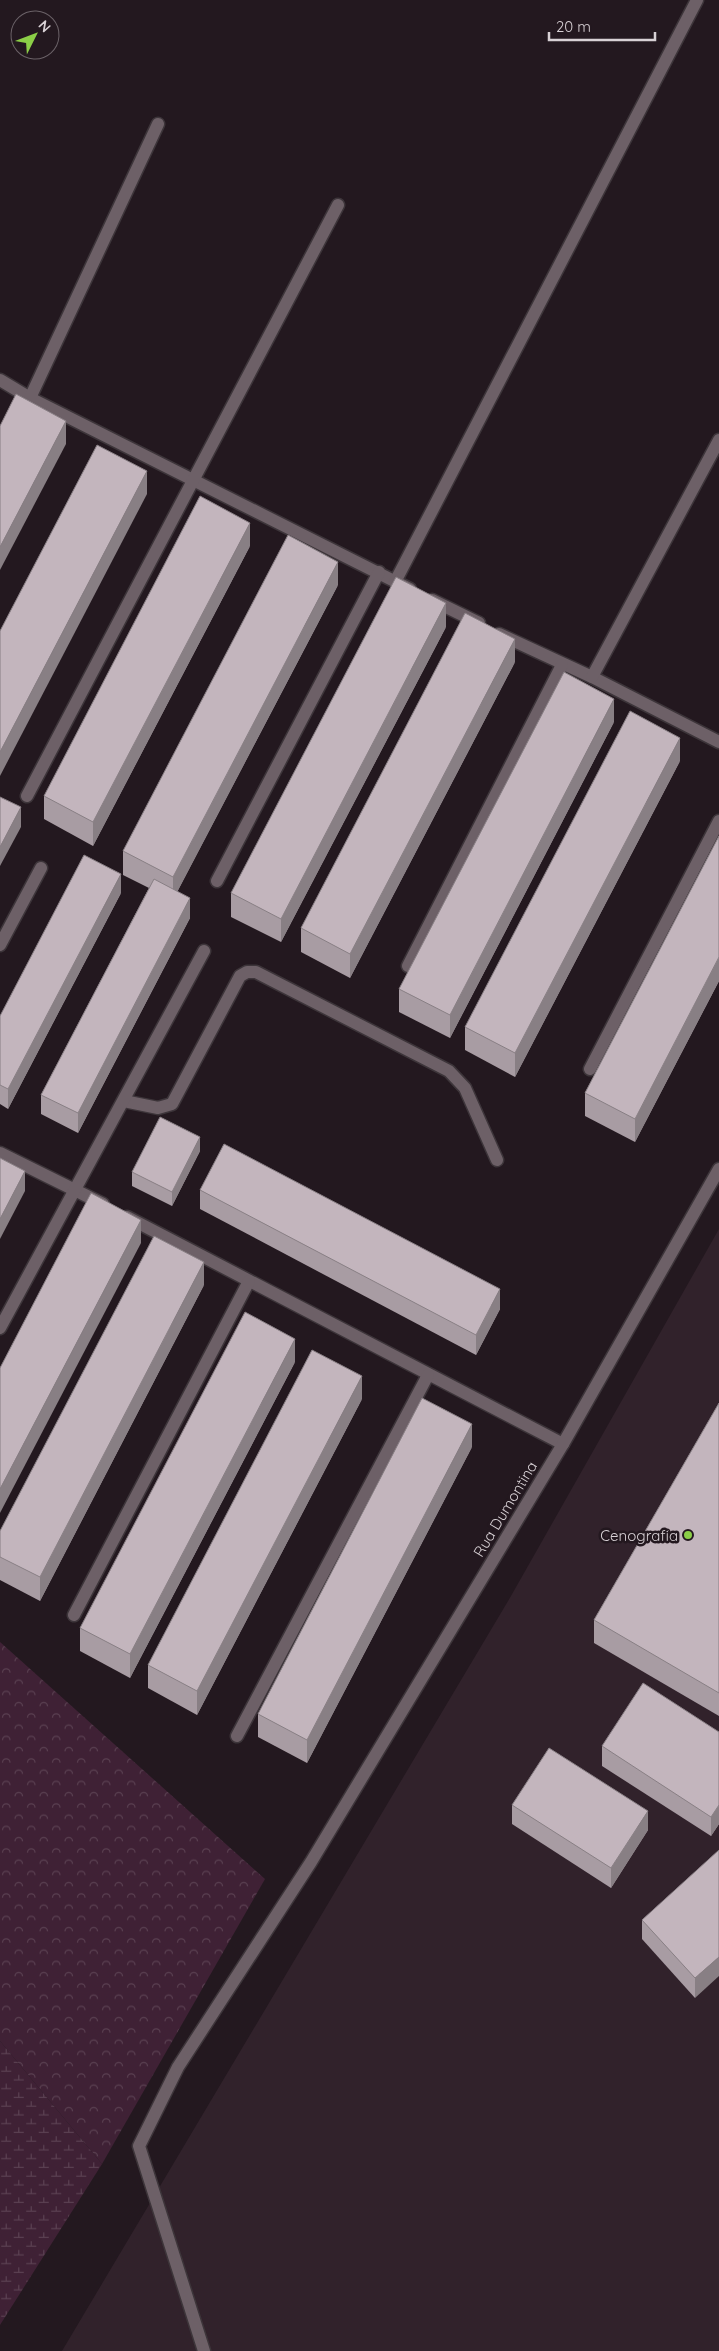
<svg xmlns="http://www.w3.org/2000/svg" width="719" height="2351" font-family="Quicksand,sans-serif">
<defs>
<pattern id="forest-crowns" width="20" height="18" patternUnits="userSpaceOnUse" patternTransform="scale(1.25)"><rect width="20" height="18" fill="#3f2135"/><path d="M2 6a3 3 0 1 1 6 0M12 15a3 3 0 1 1 6 0" fill="none" stroke="#5a4051"/></pattern>
<pattern id="wetland-marsh" width="20" height="14" patternUnits="userSpaceOnUse" patternTransform="scale(1.25)"><rect width="20" height="14" fill="#3f2135"/><path d="M1 5h8M5 5V1M11 12h8M15 12V8" fill="none" stroke="#5a4051"/></pattern>
</defs>
<rect width="100%" height="100%" fill="#23181f"/>
<!-- built -->
<polygon fill="#31222b" points="719,1229 719,2351 62,2351 511,1596"/>
<!-- forest -->
<polygon fill="url(#forest-crowns)" points="0,1642 265,1879 102,2164 0,2041"/>
<!-- wetland -->
<polygon fill="url(#wetland-marsh)" points="0,2041 102,2164 0,2325"/>
<g fill="none" stroke-linecap="round" stroke-linejoin="round">
<defs>
<g id="minor">
<polyline points="0,380 30,398 410,589"/>
<polyline points="30,398 158,124"/>
<polyline points="395,582 697,0"/>
<polyline points="432,600 479,623"/>
<polyline points="499,634 592,677 719,742"/>
<polyline points="592,677 719,440"/>
<polyline points="27,796 338,205"/>
<polyline points="217,881 379,572"/>
<polyline points="0,945 41,868"/>
<polyline points="408,966 562,665"/>
<polyline points="590,1069 719,821"/>
<polyline points="124,1101 158,1108 172,1104 240,976 247,972 256,972 449,1071 465,1088 497,1160"/>
<polyline points="0,1153 103,1204"/>
<polyline points="127,1217 563,1444"/>
<polyline points="0,1328 204,951"/>
<polyline points="74,1615 249,1281"/>
<polyline points="237,1736 428,1375"/>
<polyline points="204,2351 139,2146 178,2067 311,1862 563,1444 719,1169"/>
</g>
</defs>
<!-- minor casing -->
<use href="#minor" stroke="#3d353a" stroke-width="15"/>
<!-- minor -->
<use href="#minor" stroke="#6d6067" stroke-width="12"/>
</g>
<!-- wall -->
<g fill="#a89ca3">
<polygon points="250,546 93,846 44,819 44,796"/>
<polygon points="338,585 177,892 190,918 78,1133 41,1114 41,1095 149,888 123,875 123,851"/>
<polygon points="446,627 281,942 231,917 231,893"/>
<polygon points="515,662 350,978 301,952 301,928"/>
<polygon points="614,722 450,1038 399,1012 399,989"/>
<polygon points="680,761 515,1077 465,1050 465,1027"/>
<polygon points="719,836 719,981 635,1142 585,1116 585,1093"/>
<polygon points="121,893 8,1109 0,1104 0,1016"/>
<polygon points="200,1151 172,1206 132,1186 132,1172"/>
<polygon points="200,1190 500,1309 476,1355 200,1209"/>
<polygon points="204,1285 40,1601 0,1580 0,1531"/>
<polygon points="295,1362 130,1678 80,1651 80,1628"/>
<polygon points="362,1399 197,1715 148,1688 148,1665"/>
<polygon points="719,1403 719,1716 594,1643 594,1620"/>
<polygon points="472,1447 307,1763 258,1737 258,1714"/>
<polygon points="719,1732 719,1824 711,1836 602,1766 602,1746"/>
<polygon points="512,1805 648,1830 611,1888 512,1824"/>
<polygon points="719,1850 695,1998 642,1939 642,1920"/>
</g>
<!-- shaded-wall -->
<g fill="#887f84">
<polygon points="66,421 66,444 0,570 0,547"/>
<polygon points="147,471 147,494 0,776 0,752"/>
<polygon points="250,523 250,546 93,846 93,822"/>
<polygon points="338,562 338,585 173,900 173,877"/>
<polygon points="446,603 446,627 281,942 281,919"/>
<polygon points="515,639 515,662 350,978 350,954"/>
<polygon points="614,699 614,722 450,1038 450,1015"/>
<polygon points="680,738 680,761 515,1077 515,1053"/>
<polygon points="21,807 21,827 0,866 0,847"/>
<polygon points="121,874 121,893 8,1109 8,1089"/>
<polygon points="190,898 190,918 78,1133 78,1113"/>
<polygon points="719,957 719,981 635,1142 635,1119"/>
<polygon points="200,1137 200,1151 172,1206 172,1192"/>
<polygon points="25,1171 25,1191 0,1239 0,1219"/>
<polygon points="141,1220 141,1243 0,1513 0,1489"/>
<polygon points="204,1262 204,1285 40,1601 40,1577"/>
<polygon points="500,1289 500,1309 476,1355 476,1335"/>
<polygon points="295,1339 295,1362 130,1678 130,1654"/>
<polygon points="362,1376 362,1399 197,1715 197,1691"/>
<polygon points="472,1424 472,1447 307,1763 307,1740"/>
<polygon points="719,1805 719,1824 711,1836 711,1817"/>
<polygon points="648,1811 648,1830 611,1888 611,1868"/>
<polygon points="719,1957 719,1976 695,1998 695,1978"/>
</g>
<!-- building -->
<g fill="#c3b5bd" stroke="#887f84">
<polygon points="16,394 66,421 0,547 0,426"/>
<polygon points="97,445 147,471 0,752 0,631"/>
<polygon points="200,496 250,523 93,822 44,796"/>
<polygon points="288,535 338,562 173,877 123,851"/>
<polygon points="396,577 446,603 281,919 231,893"/>
<polygon points="465,613 515,639 350,954 301,928"/>
<polygon points="564,672 614,699 450,1015 399,989"/>
<polygon points="630,711 680,738 515,1053 465,1027"/>
<polygon points="0,797 21,807 0,847"/>
<polygon points="719,836 719,957 635,1119 585,1093"/>
<polygon points="84,855 121,874 8,1089 0,1085 0,1016"/>
<polygon points="154,879 190,898 78,1113 41,1095"/>
<polygon points="160,1117 200,1137 172,1192 132,1172"/>
<polygon points="224,1144 500,1289 476,1335 200,1190"/>
<polygon points="0,1158 25,1171 0,1219"/>
<polygon points="91,1193 141,1220 0,1489 0,1368"/>
<polygon points="154,1236 204,1262 40,1577 0,1557 0,1531"/>
<polygon points="245,1312 295,1339 130,1654 80,1628"/>
<polygon points="312,1350 362,1376 197,1691 148,1665"/>
<polygon points="422,1398 472,1424 307,1740 258,1714"/>
<polygon points="719,1403 719,1693 594,1620"/>
<polygon points="643,1683 719,1732 719,1805 711,1817 602,1746"/>
<polygon points="549,1748 648,1811 611,1868 512,1805"/>
<polygon points="719,1850 719,1957 695,1978 642,1920"/>
</g>
<!-- markers -->
<circle fill="#8bce47" stroke="#23181f" stroke-width="2" cx="688" cy="1535" r="5"/>
<g text-anchor="middle" dominant-baseline="central" stroke-width="5" stroke-linejoin="round" paint-order="stroke">
<!-- street labels -->
<g font-size="15" fill="#d8d1d5" stroke="#23181f">
<text transform="translate(505 1509) rotate(-59)">Rua Dumontina</text>
</g>
<!-- poi labels -->
<g font-size="15" fill="#d8d1d5" stroke="#23181f" text-anchor="end">
<text x="678" y="1535">Cenografia</text>
</g>
</g>
<!-- north arrow -->
<g transform="translate(35 35) rotate(48)"><circle r="24" fill="#23181f" stroke="#6b6268"/>
<path d="M0-4L9 19L0 12L-9 19Z" fill="#8bce47"/>
<text y="-8" font-size="14" font-weight="bold" text-anchor="middle" fill="#d8d1d5">N</text>
</g>
<!-- scale -->
<path d="M549 32v8h106v-8" fill="none" stroke="#d8d1d5" stroke-width="2.5"/>
<text x="556" y="32" font-size="15" fill="#d8d1d5" stroke="#23181f" stroke-width="4" paint-order="stroke">20 m</text>
</svg>
